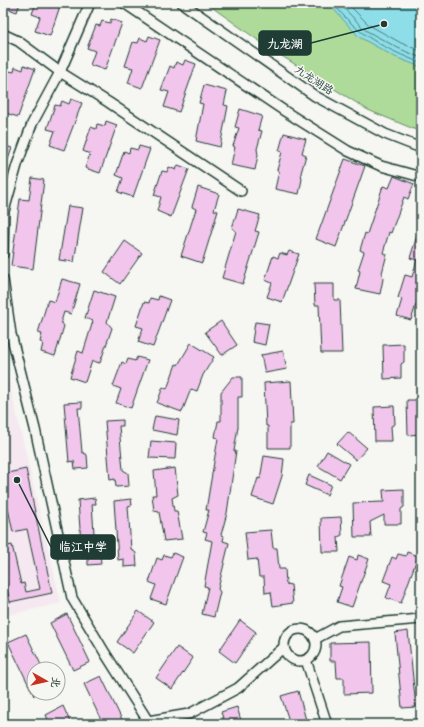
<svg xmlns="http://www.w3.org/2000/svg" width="424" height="727" font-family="'Comic Neue','LXGW WenKai TC',sans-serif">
<rect width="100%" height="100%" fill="#f6f6f2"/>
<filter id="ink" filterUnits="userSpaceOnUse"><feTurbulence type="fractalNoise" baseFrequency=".025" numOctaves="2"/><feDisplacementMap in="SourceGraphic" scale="8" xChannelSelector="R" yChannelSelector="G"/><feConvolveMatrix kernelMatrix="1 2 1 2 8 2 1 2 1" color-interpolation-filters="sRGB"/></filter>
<g filter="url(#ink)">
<!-- built -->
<polygon fill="#f5e8f0" points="3,357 61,603 3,616"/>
<!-- green -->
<polygon fill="#aedb99" stroke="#668c66" points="206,3 421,3 421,132 368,110 269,48"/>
<!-- water -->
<polygon fill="#8edee9" stroke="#629ea1" points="328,3 421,3 421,67 395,57 359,37"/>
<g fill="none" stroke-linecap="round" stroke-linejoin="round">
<!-- shore -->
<g stroke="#4b7d7c" stroke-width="1">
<path d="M 333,3 C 358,36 384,48 421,63"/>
<polyline points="339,3 365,30 398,48 421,58"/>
<polyline points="347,3 369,25 401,43 421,51"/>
</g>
</g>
<!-- building -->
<g fill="#f2c6ec" stroke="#1f3d34">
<polygon points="3,3 20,3 17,12 3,7"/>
<polygon points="36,3 61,3 50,36 35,31 40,17 32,14"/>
<polygon points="111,19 122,23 105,70 90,65 95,51 87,48 96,25 100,26 102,21 110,23"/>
<polygon points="149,36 160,40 142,88 128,83 133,68 125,66 133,42 138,43 140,38 147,41"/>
<polygon points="185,60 196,64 179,112 164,107 169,92 161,90 170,66 174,68 176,62 183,65"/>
<polygon points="24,65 35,69 18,117 3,112 8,97 3,96 3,88 9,71 14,72 15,67 23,70"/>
<polygon points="204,85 227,91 224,105 228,106 220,147 196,141 203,104 199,103"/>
<polygon points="71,99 82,103 64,150 50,145 55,131 47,129 55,105 60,106 62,101 69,104"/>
<polygon points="240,109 262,116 258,130 262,131 257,149 258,155 255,170 231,165 235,147 233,146 239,128 235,127"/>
<polygon points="106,121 117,125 100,173 85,168 90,154 83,151 91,127 96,129 97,124 105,126"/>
<polygon points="284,133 306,139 302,153 306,155 301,173 302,179 299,194 275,189 279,171 277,170 282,152 279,151"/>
<polygon points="3,145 12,148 4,171 3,171"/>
<polygon points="139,146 150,149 133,197 118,192 123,178 116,175 124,151 129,153 130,148 138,150"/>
<polygon points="345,159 365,166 336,247 316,239"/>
<polygon points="178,165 189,169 171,217 157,211 161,197 154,195 162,171 167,172 169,167 176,170"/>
<polygon points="394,176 414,184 408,199 404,197 391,233 389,232 383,253 387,254 382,273 383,279 380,294 356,289 360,271 358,270 364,252 360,250 365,233 367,234 383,186 389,188"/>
<polygon points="32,178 44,180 33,269 11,266 20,199 29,200"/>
<polygon points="198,187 219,194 214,210 218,211 202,263 181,256 196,209 192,207"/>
<polygon points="68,206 83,208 74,262 59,260"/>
<polygon points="238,209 260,215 255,231 259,232 243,284 222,278 236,231 232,228"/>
<polygon points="420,226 421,227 421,300 418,299 411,320 397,316 402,299 398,298 405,275 412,277 417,260 410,258"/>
<polygon points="125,241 142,253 120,284 104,272"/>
<polygon points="289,251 299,254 282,302 267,297 272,283 265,280 273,256 278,258 280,253 287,255"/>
<polygon points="62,279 80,284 71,314 64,312 61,322 64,326 55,356 41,352 43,343 40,342 42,334 38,333 48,300 55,302"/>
<polygon points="314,284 334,284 334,300 340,300 342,353 321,353 319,305 315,305"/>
<polygon points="94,290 115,297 107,322 112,328 100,363 92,361 85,382 70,377 78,351 83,353 93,321 85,318"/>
<polygon points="159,296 170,300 153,347 138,342 143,328 136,326 144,302 149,303 150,298 158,300"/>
<polygon points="221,321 237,345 222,355 205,332"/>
<polygon points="255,322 269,324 265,345 252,342"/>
<polygon points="191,343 214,357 203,375 197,391 191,389 182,412 157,403 163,387 167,389 176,364 178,365"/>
<polygon points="404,344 404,362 401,364 401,378 384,379 383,345"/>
<polygon points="283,351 287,369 265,373 261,355"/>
<polygon points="137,357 148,360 131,408 116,403 121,389 113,386 122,362 126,364 128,359 135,361"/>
<polygon points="233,377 242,377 242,397 238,397 238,427 234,451 236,451 227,513 221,535 224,536 223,541 229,543 218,589 220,592 214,617 202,614 208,587 204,586 212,541 205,539 207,533 203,532 209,510 206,510 218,438 215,437 218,421 221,421 221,392"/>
<polygon points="291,381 293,424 290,424 290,448 268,448 268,426 266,426 264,383"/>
<polygon points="407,400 421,400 421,434 408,435"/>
<polygon points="82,402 82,408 78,408 82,452 87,455 88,468 75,469 74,461 69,462 64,403"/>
<polygon points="394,406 395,424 391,426 392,441 375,441 374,407"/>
<polygon points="155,416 179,420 177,435 152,430"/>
<polygon points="123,420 123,426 119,426 123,470 128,473 129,486 116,487 115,479 110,480 105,421"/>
<polygon points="348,432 367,448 356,460 337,444"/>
<polygon points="151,441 176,443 175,459 149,458"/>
<polygon points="327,451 349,464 340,479 318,466"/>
<polygon points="264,456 284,459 282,476 273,504 252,497 258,478 260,479"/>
<polygon points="175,468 178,495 172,498 174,511 177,511 182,539 164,541 159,512 154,511 152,495 156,495 154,471"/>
<polygon points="26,469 52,593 10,602 3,569 3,547 12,545 21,584 24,583 26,592 40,589 27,529 13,532 3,485 3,474"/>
<polygon points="309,475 331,485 327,495 305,485"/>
<polygon points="404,489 404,507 401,509 401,524 384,524 384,515 370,522 371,537 354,537 353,503 384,502 383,490"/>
<polygon points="95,498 96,504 92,504 95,548 100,551 101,564 88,565 88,558 82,558 78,500"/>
<polygon points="131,499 132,505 128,506 131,549 136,553 137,566 124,567 124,559 118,560 114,501"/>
<polygon points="341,517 342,535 338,537 339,552 322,552 321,518"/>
<polygon points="271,530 273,548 277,548 279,569 285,569 286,584 291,585 293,603 273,606 271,592 265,593 264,577 259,577 257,559 248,560 245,532"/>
<polygon points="407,552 418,556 401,603 386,598 391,584 383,581 392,557 396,559 398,554 406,556"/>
<polygon points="173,553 183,557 166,604 151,599 156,585 149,582 157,558 162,560 164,555 171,557"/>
<polygon points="358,555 369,559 352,607 337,602 342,587 339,586 349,557 357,560"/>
<polygon points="138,611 154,622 133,653 117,642"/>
<polygon points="67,614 90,662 73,670 50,623"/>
<polygon points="240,620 256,632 235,663 219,651"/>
<polygon points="408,631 416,707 402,708 395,633"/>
<polygon points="26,634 43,669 34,669 34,696 8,642"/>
<polygon points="371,642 372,693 344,694 344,678 337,678 336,661 330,661 330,643"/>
<polygon points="177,647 193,658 172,689 156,678"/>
<polygon points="101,676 124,724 103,724 84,684"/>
<polygon points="298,691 306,720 290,724 281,696"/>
<polygon points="63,706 71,724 50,724 46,715"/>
<polygon points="237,707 242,724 225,724 221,712"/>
</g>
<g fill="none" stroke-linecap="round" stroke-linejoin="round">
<defs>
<g id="minor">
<polyline points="124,3 286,112 348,151 381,166 421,177"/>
<polyline points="182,3 315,96 385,134 421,148"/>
<polyline points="3,34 18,41 60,72 108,102 241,191"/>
<polyline points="3,254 4,211 17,165 32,124 60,72 90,3"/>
<polyline points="3,279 11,334 35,429 72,598 105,653 148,721 189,714 238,688 284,647"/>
<circle cx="300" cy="645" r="16"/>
<polyline points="315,639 339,626 421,619"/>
<polyline points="306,660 327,724"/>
</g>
</defs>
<!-- minor casing -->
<use href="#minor" stroke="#1f3d34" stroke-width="12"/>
<!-- minor -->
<use href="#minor" stroke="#f6f6f2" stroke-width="9"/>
</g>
</g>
<g text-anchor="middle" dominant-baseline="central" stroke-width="3" stroke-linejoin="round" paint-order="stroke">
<!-- street labels -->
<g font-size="11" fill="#1f3d34" stroke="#f6f6f2">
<text transform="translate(314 80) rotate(33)">九龙湖路</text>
</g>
</g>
<!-- callouts -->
<path fill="none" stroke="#1f3d34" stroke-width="1.5" d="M384 24L311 43M17 480L51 547"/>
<g fill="#1f3d34" stroke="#f6f6f2" stroke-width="1.5">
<circle cx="384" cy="24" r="4"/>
<circle cx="17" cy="480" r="4"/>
</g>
<g fill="#1f3d34" stroke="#1f3d34" stroke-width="1.5">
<rect x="259" y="31" width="52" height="24" rx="4"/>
<rect x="51" y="535" width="64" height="24" rx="4"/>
</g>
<g font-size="12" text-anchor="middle" font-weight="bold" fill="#fff">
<text x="285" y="48">九龙湖</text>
<text x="83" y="551">临江中学</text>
</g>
<!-- margin -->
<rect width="424" height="727" fill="none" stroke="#f6f6f2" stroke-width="16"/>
<rect x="8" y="8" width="408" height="711" fill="none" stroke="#1f3d34" stroke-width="1.5" filter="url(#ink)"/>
<!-- north arrow -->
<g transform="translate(46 681) rotate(98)"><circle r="19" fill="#f6f6f2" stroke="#a0aca6"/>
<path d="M0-3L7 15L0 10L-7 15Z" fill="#c8321e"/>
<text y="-6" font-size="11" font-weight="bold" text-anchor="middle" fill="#1f3d34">北</text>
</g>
</svg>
